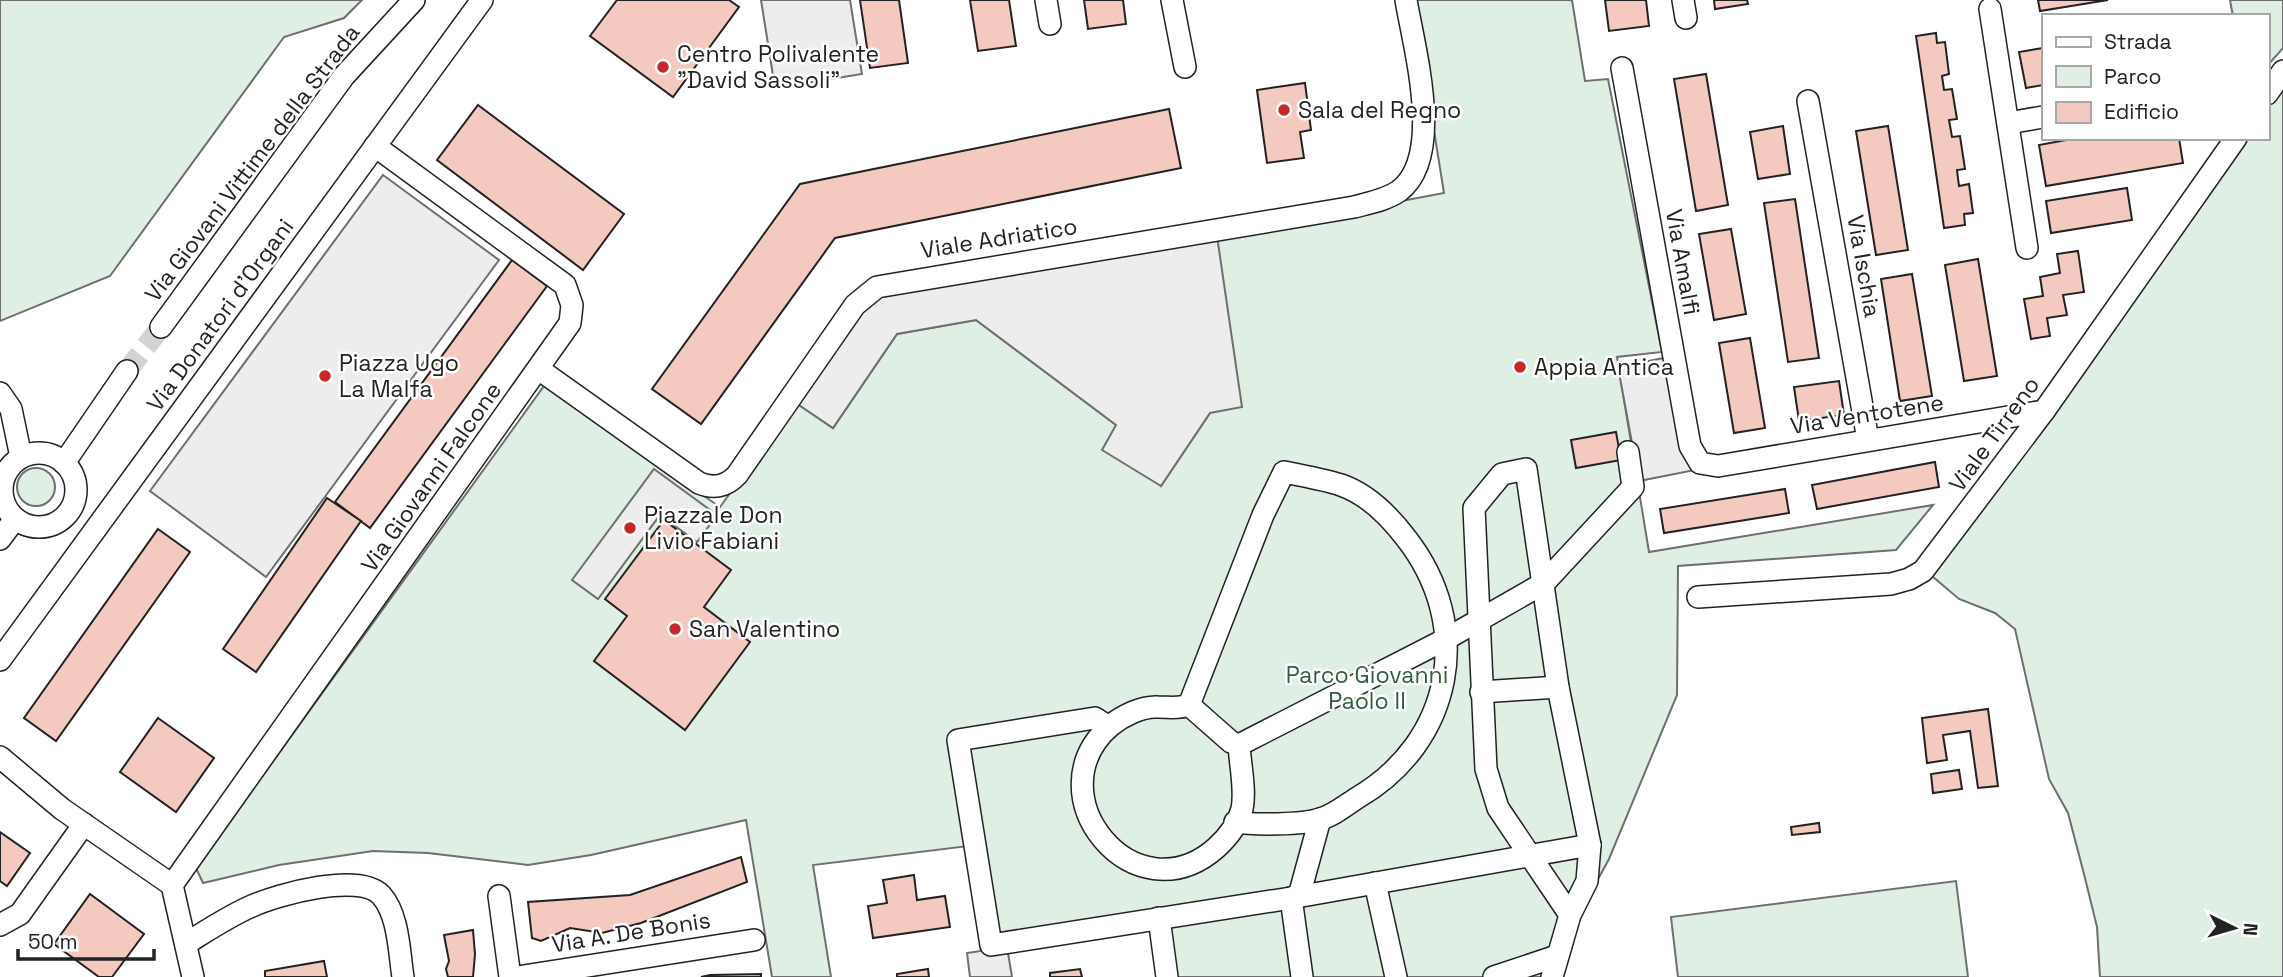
<svg xmlns="http://www.w3.org/2000/svg" width="2283" height="977" font-family="'Space Grotesk',sans-serif">
<rect width="100%" height="100%" fill="#fff"/>
<!-- green -->
<g fill="#e0efe3" stroke="#6f6f6f" stroke-width="2">
<polygon points="0,0 362,0 344,18 284,37 110,276 0,321"/>
<polygon points="1413,0 1572,0 1585,81 1608,79 1662,352 1617,357 1649,552 1933,505 1896,550 1678,566 1677,695 1609,859 1585,903 1566,956 1563,977 1167,977 1159,919 991,945 976,845 813,865 831,977 772,977 746,820 591,855 528,865 428,853 373,851 279,865 203,883 196,868 544,386 720,507 796,403 833,428 897,334 976,320 1116,425 1161,486 1210,413 1217,236 1444,193"/>
<polygon points="2230,0 2283,0 2283,48 2269,64 2267,16 2233,16"/>
<polygon points="2283,84 2283,977 2100,977 2097,927 2084,874 2068,813 2049,779 2015,629 1995,613 1959,599 1932,576 2244,138 2267,138 2267,106"/>
<circle cx="36" cy="487" r="19"/>
<polygon points="1956,881 1968,977 1678,977 1671,917"/>
</g>
<!-- parking -->
<g fill="#ededed" stroke="#6f6f6f" stroke-width="2">
<polygon points="761,0 850,0 862,74 775,88"/>
<polygon points="383,175 499,260 266,577 150,491"/>
<polygon points="1217,236 1242,407 1210,413 1161,486 1102,450 1116,425 976,320 897,334 833,428 796,403 873,291"/>
<polygon points="1674,356 1695,470 1639,481 1618,367"/>
<polygon points="654,469 717,515 697,542 660,515 598,599 572,580"/>
<polygon points="1007,947 1012,977 970,977 967,953"/>
</g>
<!-- building -->
<g fill="#f3c9c0" stroke="#222" stroke-width="2">
<polygon points="617,0 729,0 739,7 673,97 590,36"/>
<polygon points="860,0 899,0 908,63 870,68"/>
<polygon points="970,0 1009,0 1016,46 978,51"/>
<polygon points="1084,0 1123,0 1126,24 1088,29"/>
<polygon points="1605,0 1646,0 1649,26 1609,31"/>
<polygon points="1714,0 1747,0 1748,4 1715,9"/>
<polygon points="2038,0 2108,0 2040,11"/>
<polygon points="1936,33 1937,43 1945,42 1949,74 1942,76 1944,90 1952,89 1957,119 1949,120 1952,137 1960,136 1965,169 1957,170 1959,186 1969,184 1973,213 1964,214 1965,225 1944,228 1916,36"/>
<polygon points="2043,48 2043,85 2026,88 2019,52"/>
<polygon points="1706,74 1728,205 1696,211 1674,79"/>
<polygon points="1305,83 1311,130 1300,132 1304,158 1267,163 1257,90"/>
<polygon points="478,105 624,214 583,270 437,160"/>
<polygon points="1169,109 1181,168 835,238 701,424 652,389 800,184"/>
<polygon points="1783,126 1790,174 1758,179 1750,132"/>
<polygon points="1888,126 1908,250 1876,255 1856,131"/>
<polygon points="2077,138 2179,138 2183,163 2046,186 2039,145"/>
<polygon points="2127,188 2132,220 2051,233 2046,201"/>
<polygon points="1795,199 1819,358 1788,362 1764,203"/>
<polygon points="1731,229 1746,314 1714,320 1699,234"/>
<polygon points="2078,251 2084,292 2063,295 2067,315 2047,318 2050,336 2031,339 2024,299 2043,296 2040,277 2060,273 2057,254"/>
<polygon points="1978,259 1997,376 1964,381 1945,265"/>
<polygon points="512,260 547,286 370,528 335,502"/>
<polygon points="1912,274 1932,396 1900,401 1881,279"/>
<polygon points="1750,338 1765,428 1734,433 1719,343"/>
<polygon points="1839,381 1844,415 1799,421 1794,387"/>
<polygon points="1616,432 1621,460 1576,468 1571,440"/>
<polygon points="1935,462 1939,487 1817,509 1812,485"/>
<polygon points="1785,489 1789,513 1664,533 1660,509"/>
<polygon points="327,498 361,521 256,672 223,649"/>
<polygon points="664,520 731,570 704,607 750,642 685,730 594,661 627,616 605,599"/>
<polygon points="158,529 190,552 56,741 24,718"/>
<polygon points="1988,709 1998,786 1978,788 1970,731 1943,735 1947,760 1927,763 1922,718"/>
<polygon points="158,718 214,758 176,812 120,772"/>
<polygon points="1959,770 1962,789 1933,793 1931,774"/>
<polygon points="1819,823 1820,832 1792,835 1791,827"/>
<polygon points="0,832 30,853 7,886 0,881"/>
<polygon points="741,857 747,882 641,923 602,933 570,928 541,941 532,938 528,902 630,895"/>
<polygon points="914,875 917,900 945,896 950,927 873,938 868,906 887,903 883,880"/>
<polygon points="90,894 144,934 112,977 99,977 54,944"/>
<polygon points="473,930 475,954 473,977 448,977 446,969 449,961 444,935"/>
<polygon points="324,961 327,977 265,977 265,971"/>
<polygon points="928,969 929,977 897,977 897,974"/>
<polygon points="1080,969 1082,977 1050,977 1050,973"/>
<polygon points="761,974 761,977 701,977 710,975"/>
</g>
<g fill="none" stroke-linecap="round" stroke-linejoin="round">
<!-- minor-tunnel -->
<polyline stroke="#d3d3d3" stroke-width="21" stroke-dasharray="21 10" stroke-linecap="butt" points="127,371 161,327"/>
<defs>
<g id="minor">
<polyline points="1046,0 1050,24"/>
<polyline points="1172,0 1185,67"/>
<polyline points="1683,0 1686,18"/>
<polyline points="1990,9 2027,248"/>
<polyline points="1622,68 1690,446 1700,463 1718,466 2044,411"/>
<polyline points="2267,94 2283,71"/>
<polyline points="1808,101 1868,440"/>
<polyline points="2008,123 2043,117"/>
<polyline points="161,327 344,76 414,0"/>
<path d="M 540,370 L 699,483 C 713,489 726,487 737,475 L 855,305 L 877,287 L 1354,207 C 1369,203 1386,200 1399,191 C 1445,157 1414,48 1406,0"/>
<polyline points="0,393 11,409 21,457"/>
<circle cx="39" cy="490" r="37"/>
<polyline points="64,463 127,371"/>
<polyline points="0,539 15,519"/>
<polyline points="1698,597 1891,584 1909,579 1923,571 2044,411 2236,138"/>
<polyline points="0,660 482,0"/>
<polyline points="1481,692 1558,687"/>
<path d="M 1189,705 L 1263,515 L 1284,472 C 1303,476 1323,479 1341,485 C 1367,494 1390,517 1406,538 C 1475,626 1453,742 1357,798 C 1346,805 1333,816 1320,819 C 1303,825 1253,825 1235,822"/>
<path d="M 1189,705 L 1231,742 L 1239,745 C 1240,764 1246,791 1242,809 C 1238,825 1227,838 1216,848 C 1135,919 1032,795 1110,726 C 1122,716 1142,706 1158,707 C 1169,707 1179,709 1189,705 Z"/>
<polyline points="1109,727 1095,718 958,740 991,945 1291,898 1590,845"/>
<polyline points="1239,745 1446,639 1544,583 1633,487 1628,452"/>
<polyline points="0,757 62,809 172,885 193,977"/>
<polyline points="1375,883 1396,977"/>
<polyline points="172,885 570,323 572,305 565,285 375,146"/>
<polyline points="499,896 510,977"/>
<polyline points="1299,896 1320,819"/>
<polyline points="1291,898 1302,977"/>
<polyline points="1159,918 1167,977"/>
<polyline points="0,925 20,914 84,824"/>
<path d="M 187,943 C 208,930 229,916 252,906 C 279,894 359,872 381,895 C 399,915 399,952 403,977"/>
<polyline points="517,977 754,940"/>
<polyline points="1494,977 1557,956"/>
<polyline points="1552,977 1570,915 1587,881 1590,845 1558,687 1526,469 1502,474 1474,508 1486,769 1498,808 1570,915"/>
</g>
</defs>
<!-- minor casing -->
<use href="#minor" stroke="#222" stroke-width="24"/>
<!-- minor -->
<use href="#minor" stroke="#fff" stroke-width="21"/>
</g>
<!-- markers -->
<g fill="#c62828" stroke="#fff" stroke-width="2.5">
<circle cx="663" cy="67" r="7"/>
<circle cx="1284" cy="110" r="7"/>
<circle cx="1520" cy="367" r="7"/>
<circle cx="325" cy="376" r="7"/>
<circle cx="630" cy="528" r="7"/>
<circle cx="675" cy="629" r="7"/>
</g>
<g text-anchor="middle" dominant-baseline="central" stroke-width="5" stroke-linejoin="round" paint-order="stroke">
<!-- poi labels -->
<g font-size="23" fill="#222" stroke="#fff" text-anchor="start">
<text x="677" y="54">Centro Polivalente<tspan x="677" dy="26">"David Sassoli"</tspan></text>
<text x="1298" y="110">Sala del Regno</text>
<text x="339" y="363">Piazza Ugo<tspan x="339" dy="26">La Malfa</tspan></text>
<text x="1534" y="367">Appia Antica</text>
<text x="644" y="515">Piazzale Don<tspan x="644" dy="26">Livio Fabiani</tspan></text>
<text x="689" y="629">San Valentino</text>
</g>
<!-- street labels -->
<g font-size="23" fill="#222" stroke="#fff">
<text transform="translate(252 163) rotate(-53)">Via Giovani Vittime della Strada</text>
<text transform="translate(999 238) rotate(-9)">Viale Adriatico</text>
<text transform="translate(1683 262) rotate(80)">Via Amalfi</text>
<text transform="translate(1864 266) rotate(80)">Via Ischia</text>
<text transform="translate(220 315) rotate(-54)">Via Donatori d'Organi</text>
<text transform="translate(1867 414) rotate(-9)">Via Ventotene</text>
<text transform="translate(1994 434) rotate(-54)">Viale Tirreno</text>
<text transform="translate(431 477) rotate(-55)">Via Giovanni Falcone</text>
<text transform="translate(631 932) rotate(-9)">Via A. De Bonis</text>
</g>
<!-- park labels -->
<g font-size="23" fill="#2f5e38" stroke="#fff">
<text x="1367" y="675">Parco Giovanni<tspan x="1367" dy="26">Paolo II</tspan></text>
</g>
</g>
<!-- legend -->
<rect x="2042" y="14" width="228" height="126" fill="#ffffff" stroke="#a7a7a7" stroke-width="2"/>
<rect x="2056" y="37" width="35" height="10" fill="#ffffff" stroke="#a7a7a7" stroke-width="2"/>
<text x="2104" y="49" font-size="21" fill="#222222">Strada</text>
<rect x="2056" y="66" width="35" height="21" fill="#e0efe3" stroke="#a7a7a7" stroke-width="2"/>
<text x="2104" y="84" font-size="21" fill="#222222">Parco</text>
<rect x="2056" y="102" width="35" height="21" fill="#f3c9c0" stroke="#a7a7a7" stroke-width="2"/>
<text x="2104" y="119" font-size="21" fill="#222222">Edificio</text>
<!-- north arrow -->
<g transform="translate(2234 928) rotate(95)" stroke="#ffffff" stroke-width="5" paint-order="stroke">
<path d="M0-5L12 26L0 18L-12 26Z" fill="#222222"/>
<text y="-10" font-size="19" font-weight="bold" text-anchor="middle" fill="#222222">N</text>
</g>
<!-- scale -->
<path d="M18 949v10h136v-10" fill="none" stroke="#222222" stroke-width="3.5"/>
<text x="28" y="949" font-size="21" fill="#222222" stroke="#ffffff" stroke-width="5" paint-order="stroke">50 m</text>
</svg>
